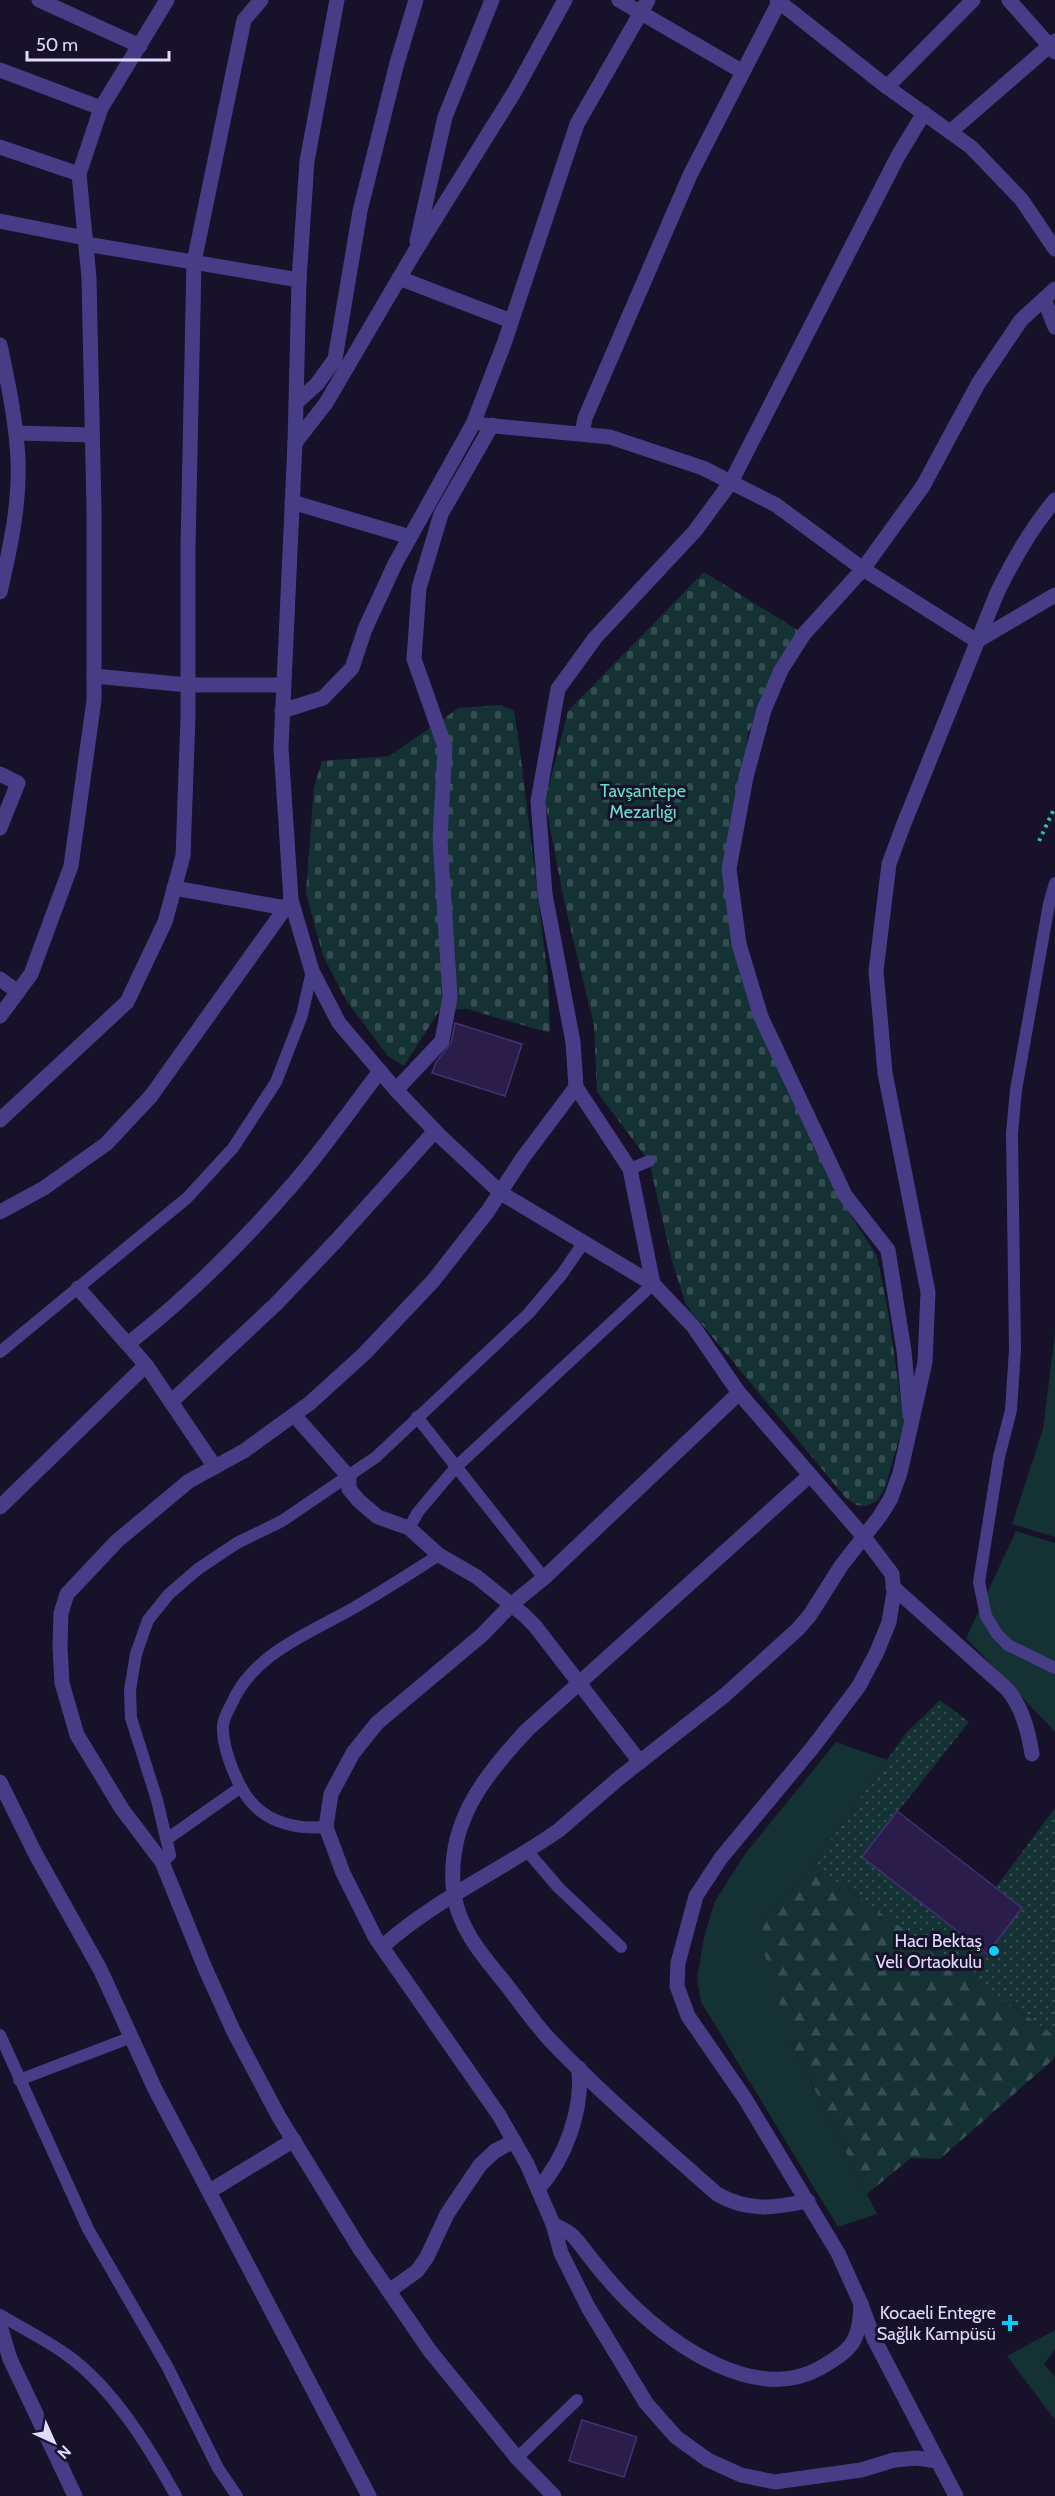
<svg xmlns="http://www.w3.org/2000/svg" width="1055" height="2496" font-family="Cabin,sans-serif">
<defs>
<pattern id="forest-firs" width="22" height="20" patternUnits="userSpaceOnUse" patternTransform="scale(1.5)"><rect width="22" height="20" fill="#143133"/><path d="M5 1l3.5 6h-7zM16 11l3.5 6h-7z" fill="#364e52"/></pattern>
<pattern id="cemetery-stones" width="16" height="16" patternUnits="userSpaceOnUse" patternTransform="scale(1.5)"><rect width="16" height="16" fill="#143133"/><path d="M2 7V4a2 2 0 0 1 4 0v3zM10 15v-3a2 2 0 0 1 4 0v3z" fill="#364e52"/></pattern>
<pattern id="park-dots" width="8" height="8" patternUnits="userSpaceOnUse" patternTransform="scale(1.5)"><rect width="8" height="8" fill="#143133"/><path d="M2 2h.1M6 6h.1" fill="none" stroke="#364e52" stroke-width="1.8" stroke-linecap="round"/></pattern>
</defs>
<rect width="100%" height="100%" fill="#171129"/>
<!-- grass -->
<g fill="#143133">
<polygon points="1055,1333 1055,1537 1012,1524 1043,1429"/>
<polygon points="1016,1531 1055,1543 1055,1732 966,1638"/>
<polygon points="836,1742 887,1760 813,1865 763,1918 791,2042 877,2214 838,2227 701,2002 697,1979 704,1937 715,1901 745,1854"/>
<polygon points="1055,2330 1055,2349 1044,2364 1055,2377 1055,2420 1007,2356"/>
</g>
<!-- forest -->
<polygon fill="url(#forest-firs)" points="813,1865 1055,2036 1055,2058 940,2159 911,2158 867,2194 791,2042 763,1949 763,1918"/>
<!-- cemetery -->
<g fill="url(#cemetery-stones)">
<polygon points="704,572 804,634 748,733 736,832 735,945 845,1206 877,1256 888,1311 904,1422 885,1488 877,1501 866,1506 856,1505 845,1497 686,1305 672,1261 649,1161 597,1092 594,1026 564,901 545,801 568,711"/>
<polygon points="501,705 514,711 519,743 548,978 550,1033 467,1009 439,1011 404,1066 388,1056 347,1002 323,956 306,893 314,787 322,761 389,756 459,708"/>
</g>
<!-- park -->
<polygon fill="url(#park-dots)" points="940,1700 969,1722 862,1857 987,1954 1022,1908 996,1887 1055,1808 1055,2036 813,1865 906,1733"/>
<!-- building -->
<g fill="#2a1d4a" stroke="#443075" stroke-width="1.5">
<polygon points="455,1023 522,1044 505,1096 432,1073 436,1062 451,1043"/>
<polygon points="897,1811 1022,1908 987,1954 862,1857"/>
<polygon points="582,2420 637,2437 624,2477 569,2461"/>
</g>
<g fill="none" stroke-linecap="round" stroke-linejoin="round">
<!-- path -->
<polyline stroke="#33b5b9" stroke-width="4" stroke-dasharray="3 4.5" stroke-linecap="butt" points="1039,841 1055,807"/>
<!-- service -->
<g stroke="#473d87" stroke-width="12">
<polyline points="1055,883 1049,904 1016,1090 1012,1133 1015,1350 1011,1410 999,1457 979,1582 986,1616 997,1634 1008,1645 1055,1668"/>
<polyline points="630,1169 649,1161"/>
<polyline points="0,1352 187,1198 233,1148 276,1082 302,1015 312,971"/>
<polyline points="417,1417 544,1578"/>
<polyline points="409,1528 418,1512 456,1467 653,1284"/>
<path d="M 326,1827 C 291,1830 258,1820 241,1787 C 232,1771 222,1744 223,1726 C 223,1719 228,1711 231,1705 C 252,1655 305,1635 350,1610 C 380,1593 409,1574 439,1555"/>
<polyline points="167,1839 241,1787"/>
<polyline points="528,1852 558,1887 621,1947"/>
<polyline points="162,1862 170,1855 157,1800 131,1718 130,1690 136,1654 148,1620 169,1594 198,1569 237,1543 282,1521 376,1457 528,1314 562,1274 584,1242"/>
<polyline points="0,2035 88,2229 167,2366 218,2468 237,2496"/>
<polyline points="19,2080 132,2037"/>
<path d="M 0,2315 C 22,2328 46,2340 67,2355 C 113,2388 149,2447 176,2496"/>
<polyline points="517,2458 577,2400"/>
</g>
<!-- minor -->
<g stroke="#473d87" stroke-width="15">
<polyline points="39,0 140,46"/>
<polyline points="619,0 743,72"/>
<polyline points="777,0 887,87 971,147 1021,199 1055,249"/>
<polyline points="1009,0 1055,52"/>
<polyline points="0,70 101,108"/>
<polyline points="887,87 973,0"/>
<polyline points="950,132 1055,41"/>
<polyline points="0,147 79,174"/>
<polyline points="0,221 85,238"/>
<polyline points="417,241 445,117 492,0"/>
<polyline points="86,244 299,280"/>
<polyline points="399,278 511,321"/>
<polyline points="1044,299 1055,327"/>
<path d="M 0,345 C 8,383 16,420 18,459 C 20,504 10,549 0,592"/>
<polyline points="296,403 317,384 335,359 360,211 397,63 416,0"/>
<polyline points="484,425 610,437 703,468 776,505 863,569 977,641"/>
<polyline points="16,433 92,435"/>
<polyline points="582,434 585,418 690,175 780,0"/>
<polyline points="295,443 326,403 414,253 515,91 565,0"/>
<polyline points="292,502 410,537"/>
<polyline points="977,641 1055,595"/>
<polyline points="94,676 188,685 284,685"/>
<polyline points="282,711 323,698 352,668 365,629 395,564 473,424 504,344 577,124 648,0"/>
<polyline points="0,774 18,783 0,828"/>
<polyline points="174,888 286,908"/>
<polyline points="0,979 18,992"/>
<polyline points="0,1016 31,974 71,866 94,700 94,510 89,278 79,174 101,108 167,0"/>
<polyline points="396,1090 442,1041 450,997 440,839 445,747 414,659 419,588 441,514 492,425"/>
<polyline points="0,1120 127,1002 165,922 183,856 188,717 188,547 194,262 244,20 261,0"/>
<polyline points="0,1212 44,1188 106,1144 151,1096 291,900"/>
<polyline points="653,1284 630,1169 576,1087 573,1042 545,894 538,801 558,689 595,638 695,531 731,482 898,156 924,113"/>
<polyline points="78,1288 146,1365 215,1467"/>
<path d="M 129,1343 C 189,1296 243,1242 293,1184 C 324,1148 351,1109 380,1071"/>
<polyline points="739,1393 544,1578 512,1604 482,1635 377,1723 353,1753 331,1794 326,1827 343,1873 375,1937 499,2115 527,2164 553,2224 561,2253 588,2307 646,2403 676,2437 708,2460 741,2475 775,2482 861,2470 894,2460 917,2458 937,2461"/>
<polyline points="171,1402 276,1304 336,1241 435,1131"/>
<polyline points="294,1415 349,1477 349,1489 359,1501 378,1517 409,1528 439,1555 477,1577 524,1615 535,1626 640,1762"/>
<polyline points="910,1415 904,1351 888,1250 845,1195 761,1017 739,944 729,869 746,777 764,710 781,670 804,634 863,569 923,486 978,384 1021,320 1055,289"/>
<polyline points="0,1507 146,1365"/>
<path d="M 893,1587 L 1008,1690 C 1023,1710 1028,1730 1032,1754"/>
<polyline points="0,1782 36,1855 100,1969 155,2089 369,2496"/>
<path d="M 382,1947 C 435,1899 501,1871 559,1830 L 618,1779 L 725,1695 L 798,1629 L 810,1615 L 841,1566 L 880,1516 L 891,1498 L 900,1473 L 925,1362 L 928,1292 L 885,1073 L 876,971 L 889,864 L 903,826 L 997,593 C 1013,560 1031,528 1055,500"/>
<path d="M 538,2189 C 566,2158 583,2109 579,2068"/>
<polyline points="210,2191 294,2140"/>
<path d="M 808,2201 C 774,2208 748,2212 717,2194 C 661,2144 601,2094 550,2040 C 534,2023 520,2002 505,1983 C 483,1956 459,1929 454,1894 C 445,1825 483,1777 527,1730 L 809,1476"/>
<path d="M 553,2224 C 560,2228 568,2231 573,2236 C 580,2243 586,2253 593,2261 C 604,2275 616,2289 629,2302 C 674,2346 756,2404 820,2368 C 852,2350 860,2341 861,2304"/>
<polyline points="389,2291 417,2271 427,2257 447,2214 480,2165 495,2151 514,2141"/>
<polyline points="0,2326 10,2359 75,2496"/>
<polyline points="554,2496 517,2458 430,2351 360,2249 279,2117 233,2030 205,1968 162,1862 122,1809 77,1735 62,1683 60,1647 61,1613 67,1594 117,1541 189,1481 244,1451 310,1403 365,1353 433,1281 488,1211 522,1159 576,1087"/>
</g>
<!-- tertiary -->
<polyline stroke="#473d87" stroke-width="15" points="337,0 307,161 299,280 295,443 281,748 291,900 312,971 339,1023 396,1090 440,1136 501,1193 653,1284 693,1326 739,1393 864,1537 892,1574 894,1592 889,1622 877,1652 859,1686 813,1747 721,1858 696,1896 678,1963 677,1986 688,2016 744,2097 838,2253 861,2304 874,2339 956,2496"/>
</g>
<!-- markers -->
<g fill="#0bccf9" stroke="#171129" stroke-width="2">
<circle cx="994" cy="1951" r="6"/>
<path d="M1007 2314h6v6h6v6h-6v6h-6v-6h-6v-6h6z"/>
</g>
<g text-anchor="middle" dominant-baseline="central" stroke-width="6" stroke-linejoin="round" paint-order="stroke">
<!-- park labels -->
<g font-size="18" fill="#66decb" stroke="#171129">
<text x="643" y="791">Tavşantepe<tspan x="643" dy="21">Mezarlığı</tspan></text>
</g>
<!-- poi labels -->
<g font-size="18" fill="#e1dafe" stroke="#171129" text-anchor="end">
<text x="982" y="1941">Hacı Bektaş<tspan x="982" dy="21">Veli Ortaokulu</tspan></text>
<text x="996" y="2313">Kocaeli Entegre<tspan x="996" dy="21">Sağlık Kampüsü</tspan></text>
</g>
</g>
<!-- north arrow -->
<g transform="translate(54 2442) rotate(135)" stroke="#171129" stroke-width="4.5" paint-order="stroke">
<path d="M0-4.5L10 22L0 15L-10 22Z" fill="#e1dafe"/>
<text y="-9" font-size="16" font-weight="bold" text-anchor="middle" fill="#e1dafe">N</text>
</g>
<!-- scale -->
<path d="M27 51v9h142v-9" fill="none" stroke="#e1dafe" stroke-width="3"/>
<text x="36" y="51" font-size="18" fill="#e1dafe" stroke="#171129" stroke-width="4.5" paint-order="stroke">50 m</text>
</svg>
